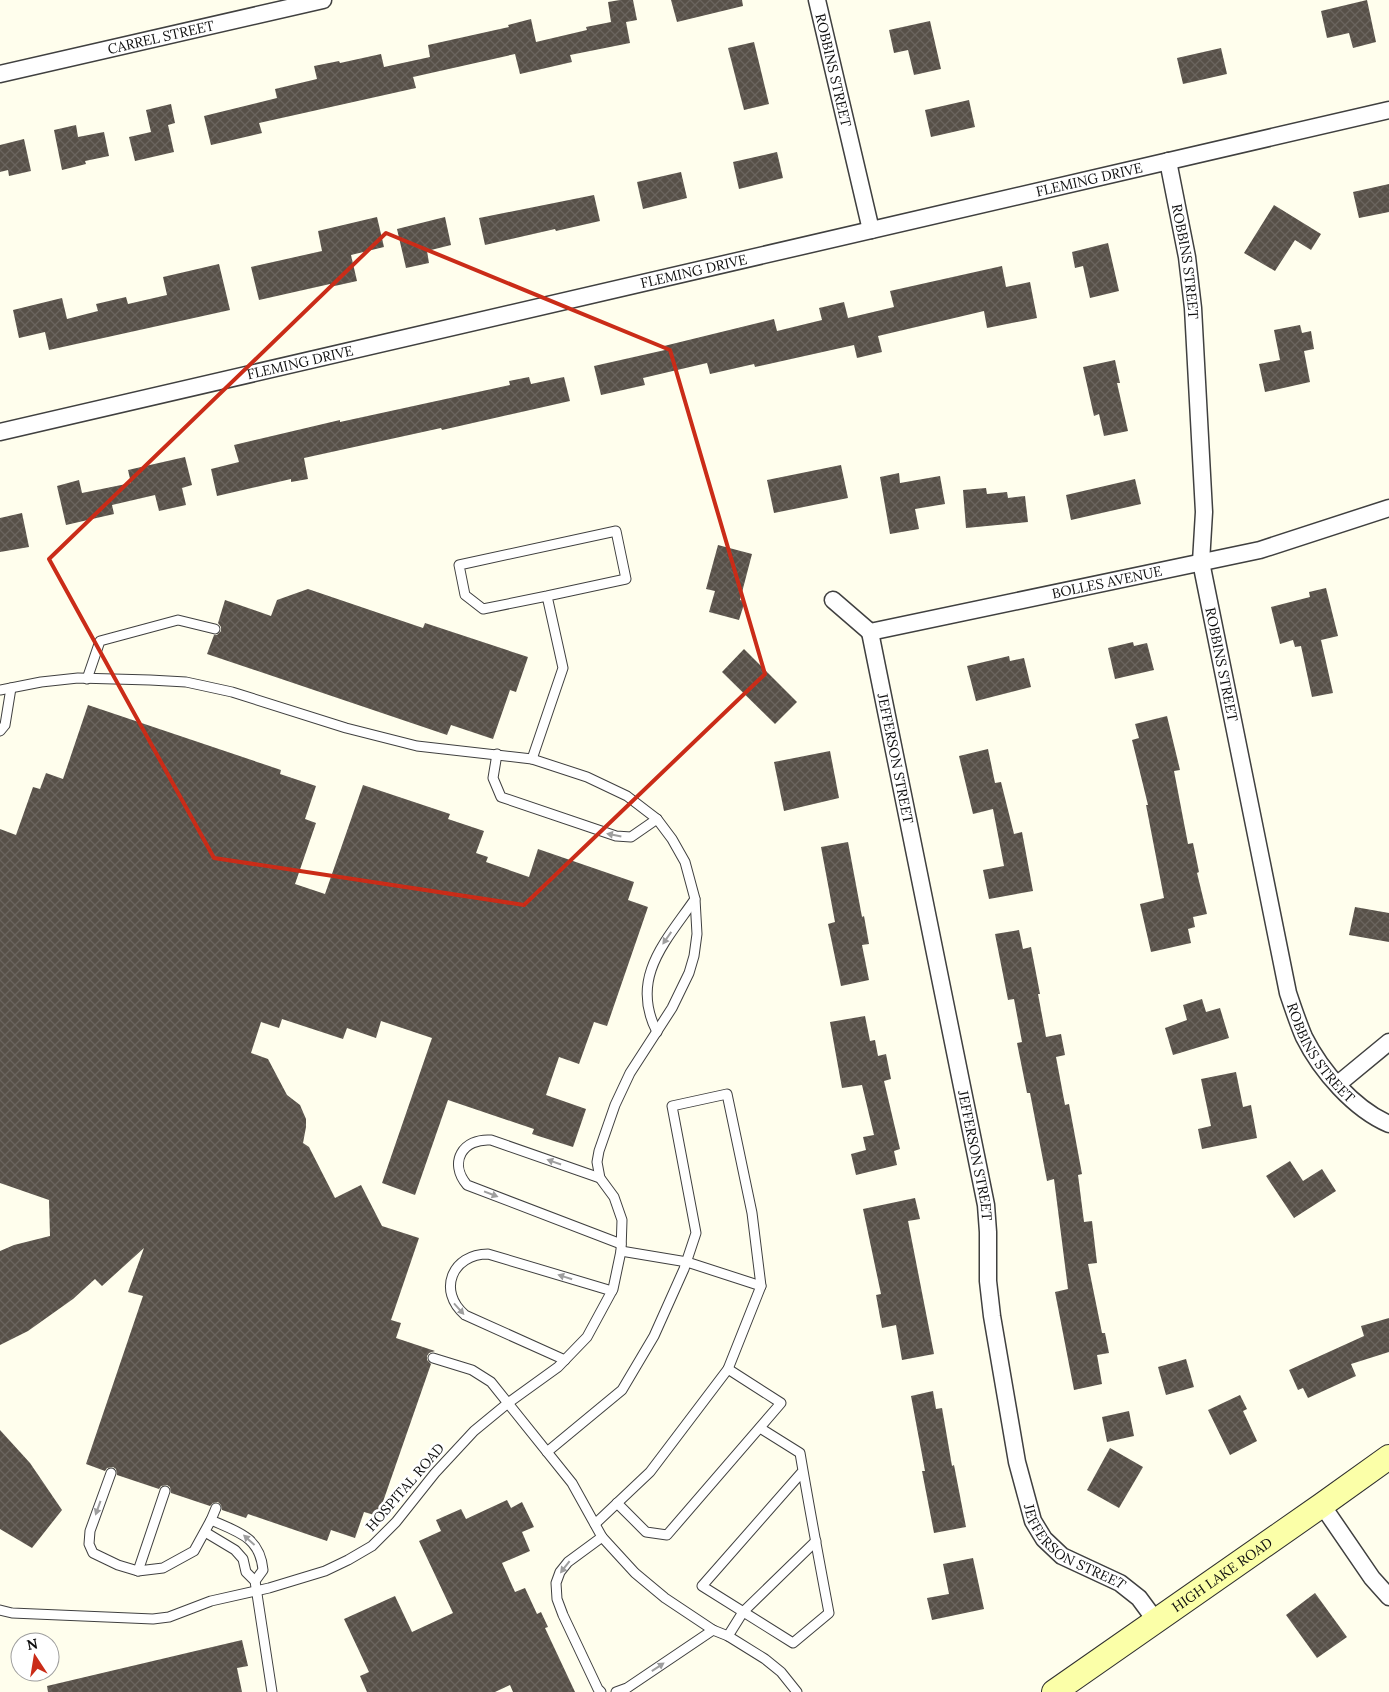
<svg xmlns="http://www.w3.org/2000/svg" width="1389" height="1692" font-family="Lora,serif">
<defs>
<pattern id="building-cross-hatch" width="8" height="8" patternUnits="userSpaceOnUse" patternTransform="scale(1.25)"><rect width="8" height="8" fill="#575048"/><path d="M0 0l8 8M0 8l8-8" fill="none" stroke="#6a645e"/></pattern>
</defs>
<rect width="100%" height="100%" fill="#fffeed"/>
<!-- building -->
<g fill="url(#building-cross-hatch)">
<polygon points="620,0 633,0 637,20 626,22 630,43 570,55 572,62 520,74 515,54 413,77 416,88 259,123 262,133 211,145 204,116 277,98 275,89 317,79 314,66 339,61 340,63 381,54 384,67 430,57 428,45 509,27 508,25 531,19 536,42 587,30 586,27 611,22 608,2"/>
<polygon points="671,0 742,0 743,6 677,22"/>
<polygon points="1367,0 1376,42 1353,48 1349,33 1327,38 1321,11"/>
<polygon points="930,21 941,69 914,75 908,50 894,53 889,30"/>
<polygon points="754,42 769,104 744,110 728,48"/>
<polygon points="1221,48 1227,74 1183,84 1177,58"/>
<polygon points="969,100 975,127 931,137 925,110"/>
<polygon points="171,104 175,123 168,125 174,152 135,161 129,137 151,132 146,110"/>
<polygon points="76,125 78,137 104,132 109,156 85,161 86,164 62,170 54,130"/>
<polygon points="24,139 31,171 9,176 8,170 0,172 0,145"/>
<polygon points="777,152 783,178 739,189 733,162"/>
<polygon points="681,172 687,198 643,209 637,182"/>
<polygon points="1389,184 1389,212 1359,218 1353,192"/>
<polygon points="594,195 600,221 556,231 555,229 485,245 479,218"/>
<polygon points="1274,205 1321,234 1311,250 1295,240 1275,271 1244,253"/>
<polygon points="377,217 384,247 351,255 357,281 330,287 330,284 259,300 251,267 322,251 318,231"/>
<polygon points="445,217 451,245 427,251 429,263 406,268 397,229"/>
<polygon points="1108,243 1119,291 1090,298 1083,266 1075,268 1072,252"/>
<polygon points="219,264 230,310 49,350 45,332 19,338 13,310 62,298 67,319 98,311 96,304 126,297 128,304 167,295 163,277"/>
<polygon points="1002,266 1006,287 1030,282 1037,318 987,328 984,311 878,336 882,352 857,358 854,345 755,367 754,364 710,374 707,363 643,378 645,385 601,395 594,366 665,350 664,346 774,319 777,331 822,320 819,308 844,302 848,318 894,307 890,291"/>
<polygon points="1300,325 1302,333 1311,331 1314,349 1304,351 1310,382 1265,392 1259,364 1280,360 1274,330"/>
<polygon points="1115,360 1120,383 1117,383 1128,431 1104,436 1099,414 1094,416 1083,367"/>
<polygon points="529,377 531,384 564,377 570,401 442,430 441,428 304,458 308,479 291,482 291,479 217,496 211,469 239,462 234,445 340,420 340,422 510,385 509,381"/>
<polygon points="185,457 192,485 182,488 186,505 159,511 155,495 112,505 114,514 66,525 57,486 79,480 82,493 131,483 128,470"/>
<polygon points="841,465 848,498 774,513 767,480"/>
<polygon points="899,473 900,483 940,476 945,504 915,509 919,529 890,534 880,477"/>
<polygon points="1135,479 1141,504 1071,520 1066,495"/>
<polygon points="986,488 987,494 1007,492 1008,498 1025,496 1028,522 966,528 963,490"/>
<polygon points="22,513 29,547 0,552 0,518"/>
<polygon points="718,545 752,554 740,600 745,601 739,620 709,612 715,591 706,589"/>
<polygon points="1326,588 1338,636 1321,640 1333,693 1312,697 1301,646 1295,647 1293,640 1280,644 1271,607 1310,597 1309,592"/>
<polygon points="308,589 423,628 425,623 528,657 516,692 510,690 493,739 451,725 447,735 207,654 214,635 217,635 221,631 221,627 218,623 225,600 271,616 277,600"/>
<polygon points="1133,642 1134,646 1147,643 1154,670 1115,679 1108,648"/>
<polygon points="744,649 797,702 775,724 722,672"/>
<polygon points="1009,656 1010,661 1024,658 1031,687 976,701 967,666"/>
<polygon points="88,705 281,770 280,774 316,786 305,819 316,823 295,884 325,894 363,785 450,814 448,819 484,831 476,853 488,857 486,862 529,877 538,849 634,882 628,900 648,907 607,1026 594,1022 579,1064 559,1057 546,1095 586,1109 573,1147 532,1134 534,1129 448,1100 415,1195 382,1183 432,1038 381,1021 376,1038 347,1028 343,1039 282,1019 279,1028 261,1022 251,1053 268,1059 287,1095 300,1105 306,1119 306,1127 303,1143 309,1147 335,1198 361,1185 382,1226 419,1238 391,1320 401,1323 396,1338 435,1351 429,1353 427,1356 427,1360 431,1364 378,1516 364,1512 355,1538 331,1530 327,1541 248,1514 246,1518 222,1510 221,1505 218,1502 213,1503 210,1506 171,1493 170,1487 167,1485 161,1486 159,1489 117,1475 116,1469 113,1467 107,1468 105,1471 86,1464 143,1296 128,1292 144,1248 102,1286 95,1279 73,1299 28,1331 0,1345 0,1251 14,1245 50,1236 49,1200 0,1183 0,829 16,835 33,787 40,789 46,773 63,779"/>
<polygon points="1167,716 1180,770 1174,771 1188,844 1193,843 1199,872 1197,873 1207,914 1193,917 1195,927 1188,929 1191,943 1151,952 1140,904 1164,898 1146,805 1148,805 1132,740 1139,738 1135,724"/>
<polygon points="988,749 995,783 1001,782 1014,834 1022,832 1033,891 989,899 983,870 1004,866 993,809 973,814 959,756"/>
<polygon points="830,751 839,798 784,811 774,762"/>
<polygon points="848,842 862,917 864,916 869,944 862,945 869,980 841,986 828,924 835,922 821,847"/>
<polygon points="1355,907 1389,913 1389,942 1349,935"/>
<polygon points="1019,930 1023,949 1031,947 1040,994 1038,994 1046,1037 1061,1034 1065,1055 1056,1057 1065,1105 1069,1104 1082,1174 1078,1175 1084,1222 1092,1221 1097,1263 1088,1264 1102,1333 1105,1333 1109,1353 1097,1355 1102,1384 1074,1390 1055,1292 1068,1289 1054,1179 1047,1181 1030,1093 1027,1093 1017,1043 1022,1042 1014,999 1008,1000 995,934"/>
<polygon points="1202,999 1206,1012 1220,1008 1229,1038 1173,1055 1165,1028 1187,1020 1183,1005"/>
<polygon points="865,1016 870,1041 875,1040 878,1056 886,1054 891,1079 884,1081 900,1149 894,1151 897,1165 856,1175 851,1154 866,1150 863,1137 874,1135 862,1085 842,1088 830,1022"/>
<polygon points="1236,1072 1243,1107 1251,1105 1257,1138 1202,1149 1198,1129 1211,1126 1201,1079"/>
<polygon points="1290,1161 1303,1181 1322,1169 1336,1191 1294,1218 1266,1176"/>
<polygon points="915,1198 920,1219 908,1221 934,1354 902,1360 896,1325 882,1328 876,1295 881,1294 863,1209"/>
<polygon points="1389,1318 1389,1352 1351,1364 1356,1376 1308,1398 1303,1388 1298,1390 1289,1370 1364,1336 1361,1326"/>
<polygon points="1186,1359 1194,1387 1166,1395 1158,1367"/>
<polygon points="933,1391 936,1409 942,1408 952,1466 954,1465 966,1527 934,1533 922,1471 925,1471 911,1396"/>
<polygon points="1240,1395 1247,1409 1243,1411 1257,1441 1230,1455 1208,1410"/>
<polygon points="1129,1411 1134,1436 1107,1442 1102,1417"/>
<polygon points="0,1430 30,1463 62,1510 32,1548 0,1529"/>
<polygon points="1110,1448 1143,1467 1119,1508 1087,1490"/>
<polygon points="507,1500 511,1508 522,1502 534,1527 522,1532 530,1551 502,1563 515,1592 525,1588 537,1614 541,1612 548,1627 545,1628 575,1692 513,1692 510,1685 495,1692 367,1692 360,1676 369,1672 344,1619 395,1596 412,1632 453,1613 419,1541 441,1531 436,1520 461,1509 466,1519"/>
<polygon points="973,1558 984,1609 932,1620 927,1598 949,1594 943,1564"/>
<polygon points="1315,1593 1347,1637 1317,1658 1286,1615"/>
<polygon points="242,1640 248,1666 237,1668 242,1692 48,1692 47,1686"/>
</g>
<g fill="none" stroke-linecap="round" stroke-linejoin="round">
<defs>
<g id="lane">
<polyline points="87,679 100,641 178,620 215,629"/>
<polyline points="0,690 41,682 78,678 150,680 186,682 232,692 346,728 417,746 532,759 587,777 627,796 657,819 672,839 685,862 695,899 697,934 694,956 689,973 672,1008 630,1073 615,1105 599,1151 597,1162 600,1178 614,1197 622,1220 621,1251 613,1289 587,1337 558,1367 508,1403 474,1431 435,1473 396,1522 372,1546 348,1560 325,1571 269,1588 211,1601 169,1617 153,1619 12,1613 0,1610"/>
<polyline points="0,731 5,725 11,688"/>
<polyline points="497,754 493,778 501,797 616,836 631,837 657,819"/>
<polyline points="532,759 563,668 547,596 626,579 616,531 459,565 465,595 483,609 547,596"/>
<path d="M 657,1032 C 629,978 666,941 695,899"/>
<path d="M 600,1178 L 491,1140 C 463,1138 448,1162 467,1185 L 621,1244"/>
<polyline points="621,1251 687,1262 761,1286"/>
<polyline points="433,1358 472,1370 491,1382 572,1483 602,1537 635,1573 665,1598 713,1630 728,1636 765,1659 781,1672 797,1692"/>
<path d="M 565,1360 L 465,1315 C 437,1291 452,1254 488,1254 L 612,1291"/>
<path d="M 760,1428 L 800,1453 C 809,1506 819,1560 829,1613 L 793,1643 L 702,1586 L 803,1471"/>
<polyline points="547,1452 622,1390 654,1336 684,1269 696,1233 672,1106 727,1094 752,1213 761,1286 728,1369 650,1472 595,1524"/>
<polyline points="111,1473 90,1531 89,1544 93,1553 118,1565 138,1571 163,1568 194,1551 211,1520"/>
<polyline points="617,1503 646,1532 667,1535 781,1403 728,1369"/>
<path d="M 216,1508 L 211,1520 C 238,1532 260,1537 263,1570 L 255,1581"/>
<polyline points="205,1532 235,1550 243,1559 246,1572 255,1581 272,1692"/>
<polyline points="138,1571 165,1491"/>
<polyline points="728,1636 743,1612 816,1541"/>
<polyline points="601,1692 598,1689 563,1615 557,1599 556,1583 560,1572 568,1562 602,1537"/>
<polyline points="616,1692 627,1688 713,1630"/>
</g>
<g id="street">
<path id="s1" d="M 817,0 L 871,230"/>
<path id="s2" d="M 0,74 L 323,0"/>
<path id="s3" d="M 1168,161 L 1187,257 L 1193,308 L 1204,512 L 1201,562 L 1288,993 C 1293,1008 1298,1023 1304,1037 C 1321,1071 1354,1109 1389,1124"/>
<path id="s4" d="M 0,432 L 1389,110"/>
<path id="s5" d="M 833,600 L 870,632 L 1260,550 L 1389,508"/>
<path id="s6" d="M 870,632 L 986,1205 L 988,1232 L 988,1281 L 992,1316 L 1017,1462 L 1033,1521 L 1044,1539 L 1062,1556 L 1120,1583 L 1139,1598 L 1156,1621"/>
<polyline points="1338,1084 1389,1042"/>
<polyline points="1322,1505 1372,1578 1389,1597"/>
</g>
<g id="secondary">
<path id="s7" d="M 1054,1692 L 1322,1505 L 1389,1457"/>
</g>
</defs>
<!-- lane casing -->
<use href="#lane" stroke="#404040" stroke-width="11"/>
<!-- street casing -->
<use href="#street" stroke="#404040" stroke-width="19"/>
<!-- secondary casing -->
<use href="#secondary" stroke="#2f2f2f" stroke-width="26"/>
<!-- lane -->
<use href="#lane" stroke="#fff" stroke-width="9"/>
<!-- street -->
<use href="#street" stroke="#fff" stroke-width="16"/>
<!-- secondary -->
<use href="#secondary" stroke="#fbffa8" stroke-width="24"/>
</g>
<!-- one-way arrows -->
<defs><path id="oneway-solid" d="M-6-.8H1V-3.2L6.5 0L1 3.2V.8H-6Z" transform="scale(1.25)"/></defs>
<g fill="#9e9e9e">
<use href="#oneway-solid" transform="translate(614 835) rotate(-169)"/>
<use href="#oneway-solid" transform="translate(667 938) rotate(125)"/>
<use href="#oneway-solid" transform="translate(554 1162) rotate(-161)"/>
<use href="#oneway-solid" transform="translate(491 1194) rotate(21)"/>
<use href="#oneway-solid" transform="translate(565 1277) rotate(-163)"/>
<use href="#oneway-solid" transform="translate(459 1309) rotate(48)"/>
<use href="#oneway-solid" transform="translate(98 1508) rotate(110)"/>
<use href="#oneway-solid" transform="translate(249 1540) rotate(-138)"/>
<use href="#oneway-solid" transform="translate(565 1567) rotate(128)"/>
<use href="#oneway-solid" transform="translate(658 1667) rotate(-34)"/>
</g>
<!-- marked area -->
<path fill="none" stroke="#ca2c18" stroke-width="4" stroke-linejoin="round" d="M 386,233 L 670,350 L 765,674 L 524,905 L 214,858 L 49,559 Z"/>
<g text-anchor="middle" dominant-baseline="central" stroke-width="5" stroke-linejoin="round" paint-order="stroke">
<!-- street labels -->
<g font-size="14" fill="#0d0d0d" stroke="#fff">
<text stroke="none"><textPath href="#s2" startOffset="165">CARREL STREET</textPath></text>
<text stroke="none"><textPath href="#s1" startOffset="72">ROBBINS STREET</textPath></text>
<text stroke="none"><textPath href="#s4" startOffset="1118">FLEMING DRIVE</textPath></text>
<text stroke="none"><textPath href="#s3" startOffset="102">ROBBINS STREET</textPath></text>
<text stroke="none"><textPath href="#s4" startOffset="712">FLEMING DRIVE</textPath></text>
<text stroke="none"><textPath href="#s4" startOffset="308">FLEMING DRIVE</textPath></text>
<text stroke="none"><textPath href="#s5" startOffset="291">BOLLES AVENUE</textPath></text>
<text stroke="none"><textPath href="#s3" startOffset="508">ROBBINS STREET</textPath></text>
<text stroke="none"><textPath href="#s6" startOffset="129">JEFFERSON STREET</textPath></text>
<text stroke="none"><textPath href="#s3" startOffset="912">ROBBINS STREET</textPath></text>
<text stroke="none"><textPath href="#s6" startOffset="534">JEFFERSON STREET</textPath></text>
<text transform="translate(405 1487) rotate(-49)">HOSPITAL ROAD</text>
<text stroke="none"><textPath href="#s6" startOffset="954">JEFFERSON STREET</textPath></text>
<text stroke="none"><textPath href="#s7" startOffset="205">HIGH LAKE ROAD</textPath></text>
</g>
</g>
<!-- north arrow -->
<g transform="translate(35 1657) rotate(348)"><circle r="24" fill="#ffffff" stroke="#9e9e9e"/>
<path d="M0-4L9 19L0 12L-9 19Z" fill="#ca2c18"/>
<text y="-8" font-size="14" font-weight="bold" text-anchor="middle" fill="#0d0d0d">N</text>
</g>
</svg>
